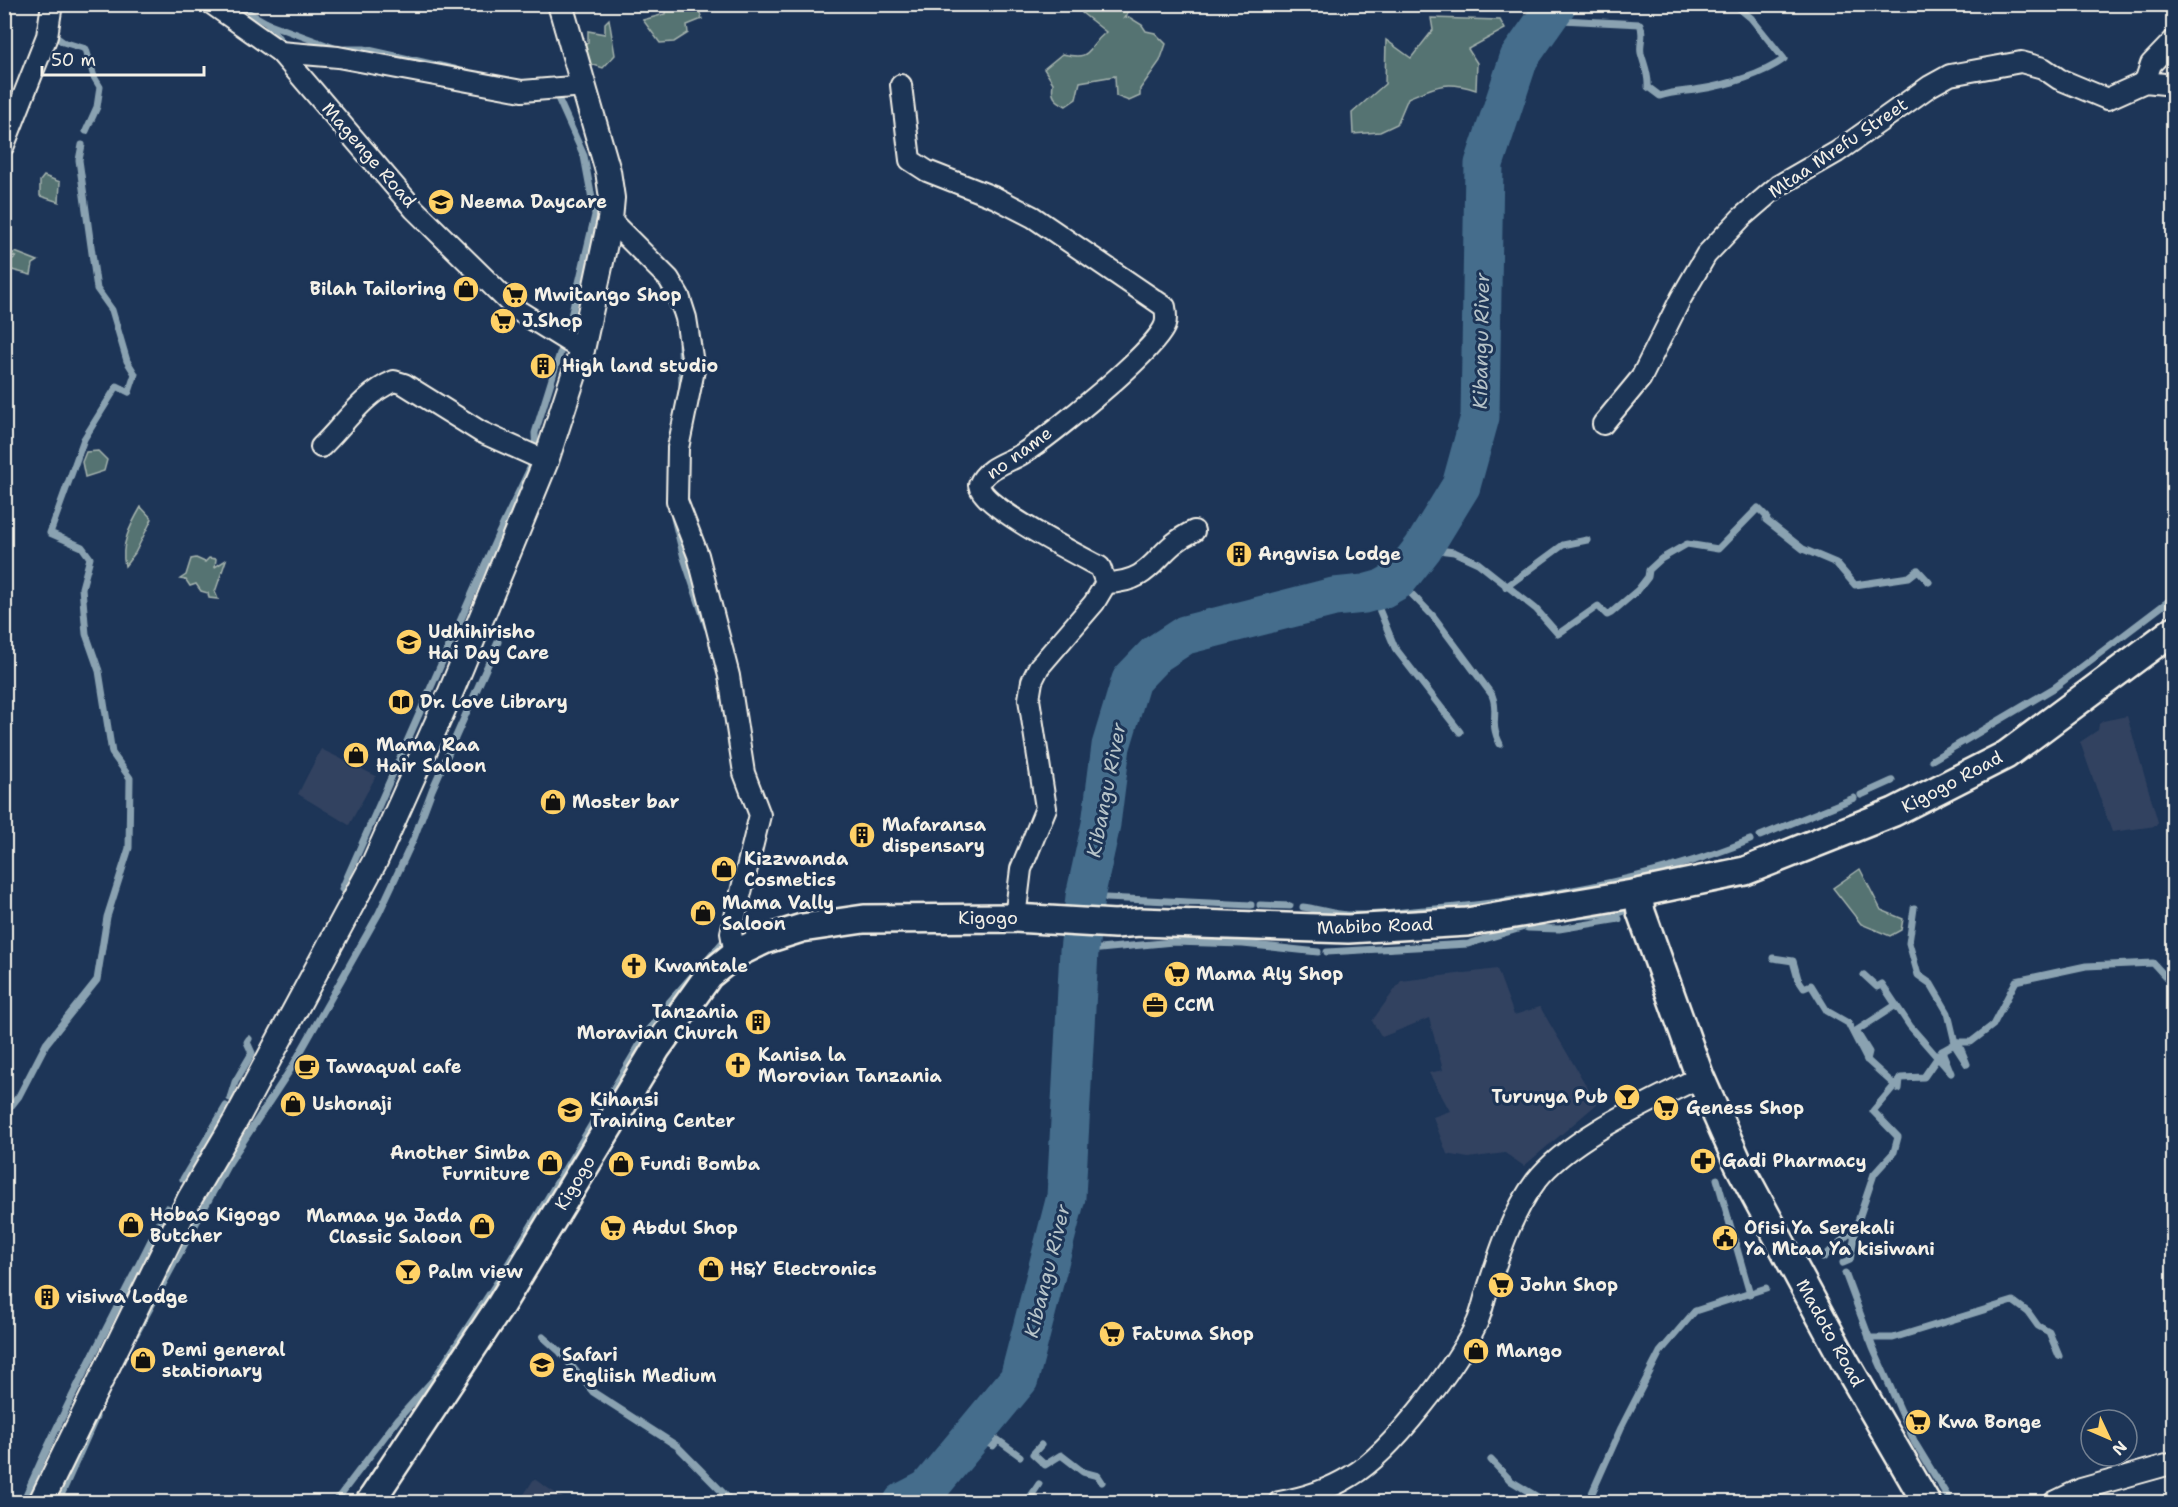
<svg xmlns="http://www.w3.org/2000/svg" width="2178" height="1507" font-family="'Shantell Sans',sans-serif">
<rect width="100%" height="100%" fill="#1d3557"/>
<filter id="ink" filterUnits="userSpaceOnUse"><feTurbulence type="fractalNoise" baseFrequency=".0167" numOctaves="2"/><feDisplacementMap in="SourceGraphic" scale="12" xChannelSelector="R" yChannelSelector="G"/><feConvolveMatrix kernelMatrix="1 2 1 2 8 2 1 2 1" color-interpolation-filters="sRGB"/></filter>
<g filter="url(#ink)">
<!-- built -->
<g fill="#324260">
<polygon points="2127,716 2158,822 2156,826 2112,832 2080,742 2098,730 2099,724 2103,721"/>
<polygon points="321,749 376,776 349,825 298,794"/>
<polygon points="1497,969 1514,1015 1540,1007 1597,1104 1524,1166 1505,1153 1468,1158 1447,1154 1433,1117 1450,1111 1429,1073 1443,1070 1429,1018 1382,1037 1372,1021 1401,981"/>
<polygon points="534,1479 569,1502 519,1502"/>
</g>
<!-- green -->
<g fill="#547372" stroke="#a4b2ad" stroke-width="1.5">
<polygon points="666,4 697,5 702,19 687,25 688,33 674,42 660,43 643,20 665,14"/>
<path d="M 1089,5 L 1130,5 L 1131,8 L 1124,18 L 1129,17 L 1142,25 L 1146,31 L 1155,33 L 1166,44 L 1160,61 L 1140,89 L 1140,96 L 1129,101 L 1116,96 L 1115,76 L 1080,82 L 1076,99 L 1066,106 C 1054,100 1051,96 1053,83 L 1044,69 L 1062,54 C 1094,61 1085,49 1106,32 L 1082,13 Z"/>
<path d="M 1431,18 L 1500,20 L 1505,29 L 1468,49 L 1477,63 L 1476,90 C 1446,80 1436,86 1408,98 L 1397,124 L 1380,132 L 1353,134 L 1352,113 L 1385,84 L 1386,40 L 1411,58 L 1433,30 Z"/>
<polygon points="609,19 615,55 603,68 594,65 589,67 582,44 588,43 588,31 605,34 605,23"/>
<polygon points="44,176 60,182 59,202 40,196 40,181"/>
<polygon points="15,252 38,261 33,264 31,275 8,269 9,261 16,257 10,255"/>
<polygon points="98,451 107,460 104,471 85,477 82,462 86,452"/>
<path d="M 141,507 L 152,519 L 135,553 L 125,566 C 120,545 130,526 141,507 Z"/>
<polygon points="196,558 205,562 209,558 216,559 215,567 226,560 215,592 218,599 209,598 208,593 201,591 196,584 190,586 186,580 180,579 186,575 191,559"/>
<polygon points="1860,869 1881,910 1903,919 1901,930 1890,936 1861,924 1833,888"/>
</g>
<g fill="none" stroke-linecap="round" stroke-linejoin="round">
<!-- stream -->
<g stroke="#8aa2b1" stroke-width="7">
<polyline points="233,4 267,23 334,48"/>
<path d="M 1549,17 L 1561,20 L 1640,24 C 1645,35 1639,43 1641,53 C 1644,65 1649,74 1648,87 L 1660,96 C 1674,91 1687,92 1701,89 C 1727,85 1764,74 1784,59 L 1751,18 L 1734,4"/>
<polyline points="267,23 284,45"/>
<polyline points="52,34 63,42 86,49 94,77 100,87 97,107 86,131"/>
<polyline points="345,49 364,49 454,69"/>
<polyline points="663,286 675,312"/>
<polyline points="556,324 568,329 595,215 584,156 558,98"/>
<polyline points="681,345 682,385"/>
<polyline points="674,518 684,558 707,627"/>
<polyline points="1423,548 1454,552 1478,563 1536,609 1558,634 1598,606 1607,615 1611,613 1638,590 1648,577 1649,570 1661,559 1687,544 1718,549 1758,508 1767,517 1766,520 1803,549 1836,563 1855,585 1909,577 1918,570 1929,582"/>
<path d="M 1398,580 L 1434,617 L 1492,695 C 1500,715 1488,720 1500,744"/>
<polyline points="1506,587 1563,545 1587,540"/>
<polyline points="1364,594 1379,609 1395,648 1460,732"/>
<polyline points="1932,760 2054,688 2174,597"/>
<polyline points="1861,795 1892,781"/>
<polyline points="1760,836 1854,798"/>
<polyline points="342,889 498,535 536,456 535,433 560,353"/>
<polyline points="1085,897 1251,905"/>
<polyline points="1260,905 1290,906"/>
<path d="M 1303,907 C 1318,909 1333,914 1348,915 C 1373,916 1400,912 1425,910 C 1529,901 1654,880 1750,840"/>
<polyline points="1914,908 1909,943 1918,975 1931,984 1948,1013 1956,1047 1967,1064 1958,1042"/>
<polyline points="1577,916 1616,914 1634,908"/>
<polyline points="1528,928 1559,929 1619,919"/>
<polyline points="1079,951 1173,942 1243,944 1318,952"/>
<polyline points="1327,952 1468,944 1537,923"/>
<polyline points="1773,958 1793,961 1798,979 1804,988 1811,985 1827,1011 1848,1023 1867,1060 1899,1089 1900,1079"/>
<polyline points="705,963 727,937"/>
<polyline points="1864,975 1877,987 1882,984 1910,1026 1951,1073 1942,1051"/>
<polyline points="1867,1060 1869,1052 1856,1031 1896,1005"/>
<polyline points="230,1098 235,1082 252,1053 247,1042 249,1039"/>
<polyline points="4,1115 19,1096 46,1044 97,980 107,917 129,848 130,778 112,753 99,671 86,634 82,588 90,558 82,547 50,533 84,439 117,386 129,392 135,374 127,361 112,310 97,289 79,160 82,145"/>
<polyline points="183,1179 226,1106"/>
<polyline points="1717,1179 1750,1294"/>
<polyline points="1823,1258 1856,1227 1874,1174 1894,1152 1898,1137 1873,1111 1901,1078 1924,1077 1942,1051 1958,1042 1971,1042 1993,1025 2016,981 2086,966 2153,963 2174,986"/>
<polyline points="1843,1263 1850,1260 1856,1229"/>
<polyline points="1845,1273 1873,1348 1915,1443 1951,1502"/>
<polyline points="136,1334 227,1166 292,1067 379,913 414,838 432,790 498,642"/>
<polyline points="543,1337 560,1352 593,1392 677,1446 732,1502"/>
<polyline points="1869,1338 1893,1338 2013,1301 2028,1312 2038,1326 2049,1332 2059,1356"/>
<polyline points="972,1435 993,1446 998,1440 1020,1456"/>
<polyline points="1041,1445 1033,1454 1045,1465 1061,1455 1083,1472 1098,1476 1102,1482"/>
<polyline points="1491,1460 1511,1481 1546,1502"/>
<polyline points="1590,1498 1608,1502"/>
<polyline points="1029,1499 1039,1484"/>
<path d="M 23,1502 C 66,1402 119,1306 167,1208"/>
<polyline points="58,1502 96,1417"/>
<polyline points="335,1502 398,1419 434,1379 498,1281 643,1039 664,1008 693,975"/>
<polyline points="1588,1502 1621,1428 1660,1352 1695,1311 1766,1288"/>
</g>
<!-- river -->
<polyline stroke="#446d8c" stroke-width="39" points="903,1502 928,1489 1019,1379 1066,1197 1079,951 1085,897 1101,824 1111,746 1131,680 1156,654 1185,635 1334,597 1364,594 1382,589 1398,580 1423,548 1461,486 1480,417 1484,164 1519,58 1557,4"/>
<defs>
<g id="minor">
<polyline points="212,4 280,52 414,209 517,310 582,350"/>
<polyline points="280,52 338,57 522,91 585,86"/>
<polyline points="2145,82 2151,64 2174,40"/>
<path d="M 901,85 L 910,160 L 927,171 L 996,198 L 1033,217 L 1165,307 C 1166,313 1167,319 1165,325 C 1155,352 1050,436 1022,454 C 1007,463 986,467 979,485 C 982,507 1078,555 1100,567 L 1106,583 L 1094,603 L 1039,667 L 1032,681 L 1029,699 L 1046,808 L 1021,869 L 1015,918"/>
<polyline points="4,145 47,36 52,4"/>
<polyline points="610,220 669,279 679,296 686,318 694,370 678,448 677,501 698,555 729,676 744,773 760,815 731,933 735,954"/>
<polyline points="1603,424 1641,378 1681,298 1706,255 1742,217 1778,186 1837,152 1930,86 1950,75 2021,62 2043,68 2059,79 2107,99 2145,82 2174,85"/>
<path d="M 321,447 C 344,425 363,394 394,381 L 404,384 L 481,432 L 546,461"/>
<path d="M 1106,583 C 1156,582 1153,550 1194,531"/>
<path d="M 1279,1502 C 1303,1498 1330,1489 1351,1476 C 1392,1452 1456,1366 1477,1323 C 1482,1312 1484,1299 1488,1288 C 1500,1251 1512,1213 1536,1181 C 1570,1137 1651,1102 1700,1077"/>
<polyline points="2054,1502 2081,1489 2174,1463"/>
</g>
<polyline id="tertiary" points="41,1502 190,1198 236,1120 375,861 450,694 546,461 582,350 610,220 612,198 608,171 560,4"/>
<g id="secondary">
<polyline points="1638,893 1641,912 1700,1077 1739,1165 1845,1362 1926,1502"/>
<polyline points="370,1502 500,1306 656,1049 709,975 735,954 764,940 802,928 864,919 1015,918 1115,924 1140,922 1348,929 1467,922 1638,893 1745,871 1894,812 2006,755 2174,630"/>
</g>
</defs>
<!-- minor casing -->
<use href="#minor" stroke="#f4f1e8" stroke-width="24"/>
<!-- tertiary casing -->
<use href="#tertiary" stroke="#f4f1e8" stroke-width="28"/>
<!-- secondary casing -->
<use href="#secondary" stroke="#f4f1e8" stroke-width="32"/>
<!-- minor -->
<use href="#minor" stroke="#1d3557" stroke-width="20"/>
<!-- tertiary -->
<use href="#tertiary" stroke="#1d3557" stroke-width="24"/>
<!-- secondary -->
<use href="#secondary" stroke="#1d3557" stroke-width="27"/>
</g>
</g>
<!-- icons -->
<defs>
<symbol id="school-disc" viewBox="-11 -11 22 22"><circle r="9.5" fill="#ffd166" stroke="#1d3557"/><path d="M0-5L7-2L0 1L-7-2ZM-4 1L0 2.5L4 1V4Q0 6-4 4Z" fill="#111"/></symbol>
<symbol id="shop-disc" viewBox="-11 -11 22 22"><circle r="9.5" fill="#ffd166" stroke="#1d3557"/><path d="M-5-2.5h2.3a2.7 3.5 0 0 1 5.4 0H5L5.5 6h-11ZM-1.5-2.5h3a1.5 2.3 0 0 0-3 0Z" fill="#111"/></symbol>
<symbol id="supermarket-disc" viewBox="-11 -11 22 22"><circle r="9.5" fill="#ffd166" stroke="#1d3557"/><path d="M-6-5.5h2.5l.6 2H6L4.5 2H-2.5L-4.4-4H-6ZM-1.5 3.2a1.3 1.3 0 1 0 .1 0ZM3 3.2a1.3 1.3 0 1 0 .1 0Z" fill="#111"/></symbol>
<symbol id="building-disc" viewBox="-11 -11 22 22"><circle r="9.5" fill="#ffd166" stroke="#1d3557"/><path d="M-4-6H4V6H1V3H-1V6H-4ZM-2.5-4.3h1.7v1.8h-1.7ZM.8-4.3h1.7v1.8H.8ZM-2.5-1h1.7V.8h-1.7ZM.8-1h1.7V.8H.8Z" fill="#111"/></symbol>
<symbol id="library-disc" viewBox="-11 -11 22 22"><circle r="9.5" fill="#ffd166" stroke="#1d3557"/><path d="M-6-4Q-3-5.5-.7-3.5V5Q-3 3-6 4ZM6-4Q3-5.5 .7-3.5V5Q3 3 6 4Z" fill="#111"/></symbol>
<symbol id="church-disc" viewBox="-11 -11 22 22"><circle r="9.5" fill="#ffd166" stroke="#1d3557"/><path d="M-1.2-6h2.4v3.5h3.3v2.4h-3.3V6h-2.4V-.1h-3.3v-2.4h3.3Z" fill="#111"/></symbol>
<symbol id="office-disc" viewBox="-11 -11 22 22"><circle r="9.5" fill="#ffd166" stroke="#1d3557"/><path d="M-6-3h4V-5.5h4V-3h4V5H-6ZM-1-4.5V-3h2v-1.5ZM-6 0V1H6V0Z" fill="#111"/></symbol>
<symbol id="cafe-disc" viewBox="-11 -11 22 22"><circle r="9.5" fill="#ffd166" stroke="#1d3557"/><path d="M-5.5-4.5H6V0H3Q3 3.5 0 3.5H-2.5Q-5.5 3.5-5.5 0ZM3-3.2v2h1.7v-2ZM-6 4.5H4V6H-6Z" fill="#111"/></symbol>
<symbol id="bar-disc" viewBox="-11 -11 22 22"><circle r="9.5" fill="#ffd166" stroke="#1d3557"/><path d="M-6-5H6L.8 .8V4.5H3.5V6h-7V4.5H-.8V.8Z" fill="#111"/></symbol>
<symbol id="pharmacy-disc" viewBox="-11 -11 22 22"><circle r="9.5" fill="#ffd166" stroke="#1d3557"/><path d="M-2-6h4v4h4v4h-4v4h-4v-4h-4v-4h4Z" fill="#111"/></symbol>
<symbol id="civic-disc" viewBox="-11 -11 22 22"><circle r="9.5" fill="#ffd166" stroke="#1d3557"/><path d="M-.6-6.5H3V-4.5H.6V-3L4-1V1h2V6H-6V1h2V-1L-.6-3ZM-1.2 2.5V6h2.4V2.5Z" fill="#111"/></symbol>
</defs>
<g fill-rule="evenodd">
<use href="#school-disc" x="426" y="187" width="30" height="30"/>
<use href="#shop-disc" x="451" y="274" width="30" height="30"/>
<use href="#supermarket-disc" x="500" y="280" width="30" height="30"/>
<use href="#supermarket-disc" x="488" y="306" width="30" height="30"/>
<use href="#building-disc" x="528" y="351" width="30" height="30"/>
<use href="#building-disc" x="1224" y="539" width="30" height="30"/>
<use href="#school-disc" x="394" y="627" width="30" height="30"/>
<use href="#library-disc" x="386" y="687" width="30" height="30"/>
<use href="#shop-disc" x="341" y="740" width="30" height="30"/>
<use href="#shop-disc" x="538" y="787" width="30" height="30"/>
<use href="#building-disc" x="847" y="820" width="30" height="30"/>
<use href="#shop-disc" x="709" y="854" width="30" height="30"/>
<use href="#shop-disc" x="688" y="898" width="30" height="30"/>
<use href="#church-disc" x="619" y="951" width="30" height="30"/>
<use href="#supermarket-disc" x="1162" y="959" width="30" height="30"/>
<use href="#office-disc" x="1140" y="990" width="30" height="30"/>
<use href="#building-disc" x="743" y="1007" width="30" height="30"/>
<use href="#church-disc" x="723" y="1050" width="30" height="30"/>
<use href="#cafe-disc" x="292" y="1052" width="30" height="30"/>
<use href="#bar-disc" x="1612" y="1082" width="30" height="30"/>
<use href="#shop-disc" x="278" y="1089" width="30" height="30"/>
<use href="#supermarket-disc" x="1651" y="1093" width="30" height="30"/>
<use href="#school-disc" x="555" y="1095" width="30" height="30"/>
<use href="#pharmacy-disc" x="1688" y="1146" width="30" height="30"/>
<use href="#shop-disc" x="535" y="1148" width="30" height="30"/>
<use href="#shop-disc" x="606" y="1149" width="30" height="30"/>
<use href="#shop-disc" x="116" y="1210" width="30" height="30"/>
<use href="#shop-disc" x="467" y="1211" width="30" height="30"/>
<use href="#supermarket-disc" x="598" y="1213" width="30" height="30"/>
<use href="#civic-disc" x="1710" y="1223" width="30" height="30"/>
<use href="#shop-disc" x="696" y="1254" width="30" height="30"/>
<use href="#bar-disc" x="393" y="1257" width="30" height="30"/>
<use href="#supermarket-disc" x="1486" y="1270" width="30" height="30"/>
<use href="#building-disc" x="32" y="1282" width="30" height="30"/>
<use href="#supermarket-disc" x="1097" y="1319" width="30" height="30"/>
<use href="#shop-disc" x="1461" y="1336" width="30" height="30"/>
<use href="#shop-disc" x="128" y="1345" width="30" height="30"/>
<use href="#school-disc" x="527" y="1350" width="30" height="30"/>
<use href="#supermarket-disc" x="1903" y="1407" width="30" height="30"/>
</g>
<g text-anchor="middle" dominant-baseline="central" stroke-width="6" stroke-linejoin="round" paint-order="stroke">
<!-- street labels -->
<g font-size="18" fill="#f4f1e8" stroke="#1d3557">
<text transform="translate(1838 148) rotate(-34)">Mtaa Mrefu Street</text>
<text transform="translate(369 155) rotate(49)">Magenge Road</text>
<text transform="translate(1019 453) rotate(-36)">no name</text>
<text transform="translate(1952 782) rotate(-28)">Kigogo Road</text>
<text x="988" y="918">Kigogo</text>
<text transform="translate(1375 926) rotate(-2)">Mabibo Road</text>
<text transform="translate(575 1183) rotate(-59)">Kigogo</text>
<text transform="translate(1830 1333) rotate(61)">Madoto Road</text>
</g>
<!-- poi labels -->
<g font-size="18" font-weight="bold" fill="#f4f1e8" stroke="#1d3557" text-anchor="start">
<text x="460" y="202">Neema Daycare</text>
<text x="446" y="289" text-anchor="end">Bilah Tailoring</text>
<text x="534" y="295">Mwitango Shop</text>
<text x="522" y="321">J.Shop</text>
<text x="562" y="366">High land studio</text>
<text x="1258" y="554">Angwisa Lodge</text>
<text x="428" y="632">Udhihirisho<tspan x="428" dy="21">Hai Day Care</tspan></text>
<text x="420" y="702">Dr. Love Library</text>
<text x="376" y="745">Mama Raa<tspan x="376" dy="21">Hair Saloon</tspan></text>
<text x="572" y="802">Moster bar</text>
<text x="882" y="825">Mafaransa<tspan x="882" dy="21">dispensary</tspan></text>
<text x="744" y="859">Kizzwanda<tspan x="744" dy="21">Cosmetics</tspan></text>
<text x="722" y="903">Mama Vally<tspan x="722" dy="21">Saloon</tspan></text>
<text x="654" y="966">Kwamtale</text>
<text x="1196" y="974">Mama Aly Shop</text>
<text x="1174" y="1005">CCM</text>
<text x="738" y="1012" text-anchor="end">Tanzania<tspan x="738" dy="21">Moravian Church</tspan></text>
<text x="758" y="1055">Kanisa la<tspan x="758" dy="21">Morovian Tanzania</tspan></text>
<text x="326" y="1067">Tawaqual cafe</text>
<text x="1608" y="1097" text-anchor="end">Turunya Pub</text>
<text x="590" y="1100">Kihansi<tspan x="590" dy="21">Training Center</tspan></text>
<text x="312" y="1104">Ushonaji</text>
<text x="1686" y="1108">Geness Shop</text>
<text x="530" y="1153" text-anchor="end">Another Simba<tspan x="530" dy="21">Furniture</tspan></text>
<text x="1722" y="1161">Gadi Pharmacy</text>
<text x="640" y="1164">Fundi Bomba</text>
<text x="150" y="1215">Hobao Kigogo<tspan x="150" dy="21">Butcher</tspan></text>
<text x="462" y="1216" text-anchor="end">Mamaa ya Jada<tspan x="462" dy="21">Classic Saloon</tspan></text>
<text x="632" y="1228">Abdul Shop</text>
<text x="1744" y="1228">Ofisi Ya Serekali<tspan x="1744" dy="21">Ya Mtaa Ya kisiwani</tspan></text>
<text x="730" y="1269">H&amp;Y Electronics</text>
<text x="428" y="1272">Palm view</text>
<text x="1520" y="1285">John Shop</text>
<text x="66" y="1297">visiwa Lodge</text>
<text x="1132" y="1334">Fatuma Shop</text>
<text x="162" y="1350">Demi general<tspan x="162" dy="21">stationary</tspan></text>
<text x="1496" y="1351">Mango</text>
<text x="562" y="1355">Safari<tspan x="562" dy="21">Engliish Medium</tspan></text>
<text x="1938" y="1422">Kwa Bonge</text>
</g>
<!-- water labels -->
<g font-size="20" font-style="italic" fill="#b6c3c8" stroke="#1d3557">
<text transform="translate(1481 341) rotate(-89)">Kibangu River</text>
<text transform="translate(1106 790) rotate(-79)">Kibangu River</text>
<text transform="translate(1047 1271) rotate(-76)">Kibangu River</text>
</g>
</g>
<!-- margin -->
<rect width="2178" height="1507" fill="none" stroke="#1d3557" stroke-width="24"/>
<rect x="12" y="12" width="2154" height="1483" fill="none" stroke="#f4f1e8" stroke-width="2" filter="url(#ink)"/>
<!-- north arrow -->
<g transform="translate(2109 1438) rotate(134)"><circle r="28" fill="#1d3557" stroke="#738091" stroke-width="1.5"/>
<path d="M0-4.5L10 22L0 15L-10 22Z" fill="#ffd166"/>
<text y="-9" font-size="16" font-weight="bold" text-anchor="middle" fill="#f4f1e8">N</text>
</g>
<!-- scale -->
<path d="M42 66v9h162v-9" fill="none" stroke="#f4f1e8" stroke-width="3"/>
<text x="51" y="66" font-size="18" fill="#f4f1e8" stroke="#1d3557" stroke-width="4.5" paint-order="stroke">50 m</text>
</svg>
